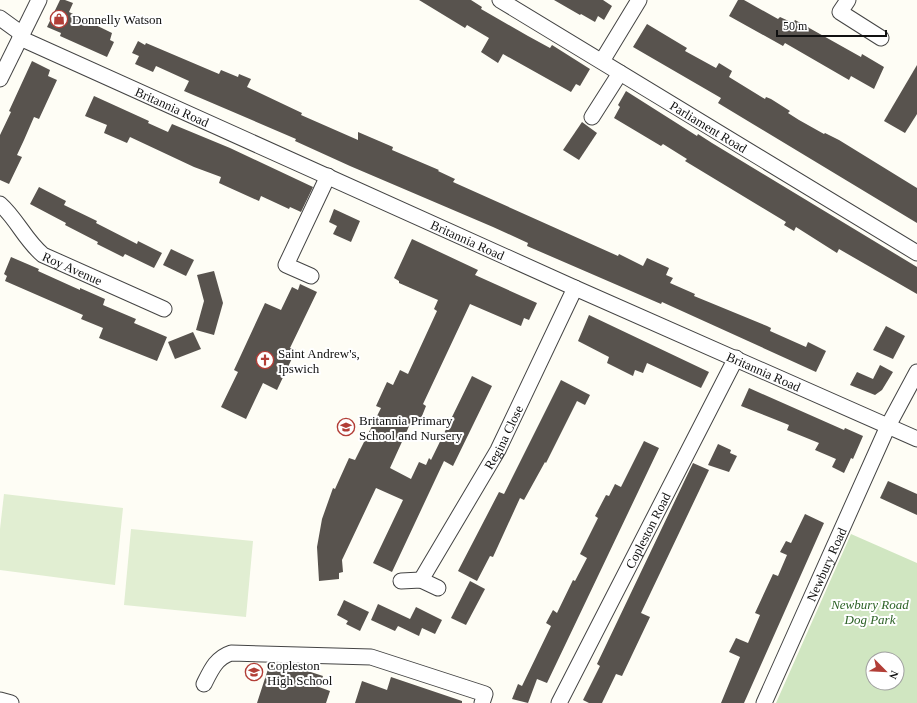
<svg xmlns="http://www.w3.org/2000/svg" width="917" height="703" font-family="Georgia,serif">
<rect width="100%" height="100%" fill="#fefdf5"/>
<!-- green -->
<path fill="#d0e6c1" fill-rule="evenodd" d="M 851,534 L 917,563 L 917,703 L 776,703 ZM 873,659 L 897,659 L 897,683 L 873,683 Z"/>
<!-- pitch -->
<g fill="#e1eed2">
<polygon points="4,494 123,508 115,585 0,570 0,529"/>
<polygon points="131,529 253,541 246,617 124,605"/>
</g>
<!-- building -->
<g fill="#58534e">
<polygon points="60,0 65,0 73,3 69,12 112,33 110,40 114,42 107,57 60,36 61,33 47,27"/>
<polygon points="419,0 471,0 482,7 481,9 528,36 550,48 552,45 590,69 580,86 576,84 571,92 503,54 498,63 481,52 489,38 467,25 465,28"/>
<polygon points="554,0 603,0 612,6 604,20 598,16 595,22 581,14 580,15"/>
<polygon points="738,0 744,0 778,19 780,17 793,23 795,20 861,57 862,54 884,67 874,89 851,76 849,80 785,43 783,46 729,16"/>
<polygon points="647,24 687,48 685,51 716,68 719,63 732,71 729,77 765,99 766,97 771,99 790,111 788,113 799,120 824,134 825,133 839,140 917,188 917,223 718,103 721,98 633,47"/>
<polygon points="138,41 145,45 146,43 219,74 221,70 238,77 239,74 251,79 247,87 302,113 301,115 358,140 358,132 393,147 392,150 439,170 438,171 455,179 453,182 618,256 619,254 643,266 647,258 669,268 666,275 673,278 670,283 695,294 694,296 767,326 771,328 770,331 806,347 808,342 826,351 816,372 662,302 661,304 527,246 528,243 493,227 350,166 295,141 296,139 184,91 189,81 156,66 153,72 135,64 139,56 132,53"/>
<polygon points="32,61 50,70 48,76 57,80 39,119 34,117 24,140 17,155 22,157 9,184 0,180 0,135 11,112 9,111"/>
<polygon points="917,65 917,114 905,133 884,121"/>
<polygon points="626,91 697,136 698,134 712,143 917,267 917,294 839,249 837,253 796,227 794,231 784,225 786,222 685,161 687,159 663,144 661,146 614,118 620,107 618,105"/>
<polygon points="94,96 149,121 148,123 168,132 172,124 230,148 313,187 301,212 290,207 289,209 261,196 259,201 219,183 221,177 194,167 130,137 127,143 104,133 107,125 85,116"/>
<polygon points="582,122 597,133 579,160 563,150"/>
<polygon points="39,187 66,201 64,205 97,221 96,223 137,244 138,241 162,253 154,268 125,254 123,257 97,244 98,242 65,225 66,223 30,204"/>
<polygon points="334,209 360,221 351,242 333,234 337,226 329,222"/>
<polygon points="412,239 478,270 475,275 537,303 529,320 524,318 521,326 470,304 423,404 426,406 418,426 411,422 390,468 411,479 419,462 426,465 429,458 431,460 472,376 492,386 453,466 444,461 392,572 373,563 403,500 376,488 342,560 343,572 339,573 339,579 319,581 317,547 322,519 333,488 335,489 349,458 355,460 381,408 376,406 387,382 393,385 400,370 408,374 437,311 434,309 438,300 399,283 399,281 394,278"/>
<polygon points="171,249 194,260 186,276 163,265"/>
<polygon points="11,257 39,269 38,271 80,290 80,288 105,299 103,305 136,319 134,323 167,337 157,361 99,338 103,328 81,319 83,315 5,281 7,276 4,274"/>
<polygon points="214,271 223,303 214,335 196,330 204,301 197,275"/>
<polygon points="300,284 317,292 290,348 296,350 277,390 263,383 246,419 221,407 238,372 234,370 265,303 281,310 292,287 298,290"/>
<polygon points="589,315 709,372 701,388 647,363 643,373 635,370 633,376 607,363 609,357 578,341"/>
<polygon points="886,326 905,336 893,359 873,350"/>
<polygon points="193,332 201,349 175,359 168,342"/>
<polygon points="880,365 893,372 882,390 875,395 850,385 857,372 873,379"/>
<polygon points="561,380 590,395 585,405 577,401 546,463 545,462 524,500 520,498 493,557 490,556 477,581 458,571 499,492 504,494"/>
<polygon points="749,388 844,430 845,428 863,436 853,459 851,458 844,473 832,467 836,459 815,450 819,443 787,430 789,425 741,406"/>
<polygon points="644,441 659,448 547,683 537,679 528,703 512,699 518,684 522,686 551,626 546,623 553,610 557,613 573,580 575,581 587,558 580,554 598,518 595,516 606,495 609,496 615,484 621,487"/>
<polygon points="718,444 731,450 730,453 737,456 729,472 708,465"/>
<polygon points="693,463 709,470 641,613 650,617 622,676 616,674 602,703 589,703 583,700 600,666 597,664"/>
<polygon points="888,481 917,494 917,515 880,498"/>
<polygon points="805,514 824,523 744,703 721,703 740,657 729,652 736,638 748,643 760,615 755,613 773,574 778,576 787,555 780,552 786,541 791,543"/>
<polygon points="470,581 485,589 466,625 451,618"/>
<polygon points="344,600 369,612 360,631 346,624 348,621 337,615"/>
<polygon points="378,604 410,619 416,607 442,620 435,634 422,628 419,636 398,626 395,631 371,620"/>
<polygon points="270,663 286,664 323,676 319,687 330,691 326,703 257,703"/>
<polygon points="391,677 462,701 462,703 355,703 362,681 387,690"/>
</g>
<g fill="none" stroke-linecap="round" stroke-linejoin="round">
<defs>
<g id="minor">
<path id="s1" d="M 500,0 L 917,253"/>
<polyline points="848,0 840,12 881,38"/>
<polyline points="0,18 22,34"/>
<path id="s2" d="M 20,38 L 575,288 L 917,439"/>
<polyline points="602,61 639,0"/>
<polyline points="0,79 39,0"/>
<polyline points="592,117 620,73"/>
<path id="s3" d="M 0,204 C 17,219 25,240 43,255 L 164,309"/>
<polyline points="311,276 286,265 328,176"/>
<path id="s4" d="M 421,580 L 498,450 L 575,288"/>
<polyline points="401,581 421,580 438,588"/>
<path d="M 204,684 C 211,670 216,658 231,653 L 371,657 L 485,694 L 482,703"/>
<polyline points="0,700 11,703"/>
<path id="s5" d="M 559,703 L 736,358"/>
<path id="s6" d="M 764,703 L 888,426 L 917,372"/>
</g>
</defs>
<!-- minor casing -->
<use href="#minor" stroke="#444" stroke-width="17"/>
<!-- minor -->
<use href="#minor" stroke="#fff" stroke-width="15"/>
</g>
<!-- icons -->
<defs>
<symbol id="shop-ring" viewBox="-11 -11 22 22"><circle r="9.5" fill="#fff" stroke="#b23e37" stroke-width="1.5"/><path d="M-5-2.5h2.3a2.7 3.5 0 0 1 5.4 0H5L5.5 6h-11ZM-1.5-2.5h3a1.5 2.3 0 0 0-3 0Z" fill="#b23e37"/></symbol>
<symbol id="church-ring" viewBox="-11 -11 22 22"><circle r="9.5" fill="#fff" stroke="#b23e37" stroke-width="1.5"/><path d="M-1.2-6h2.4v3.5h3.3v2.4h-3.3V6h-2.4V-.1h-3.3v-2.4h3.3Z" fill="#b23e37"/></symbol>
<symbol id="school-ring" viewBox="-11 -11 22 22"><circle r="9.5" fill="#fff" stroke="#b23e37" stroke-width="1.5"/><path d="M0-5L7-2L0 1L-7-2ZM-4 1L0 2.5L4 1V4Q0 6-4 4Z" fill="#b23e37"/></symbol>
</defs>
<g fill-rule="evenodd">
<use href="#shop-ring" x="49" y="9" width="20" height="20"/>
<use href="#church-ring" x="255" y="350" width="20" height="20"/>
<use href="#school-ring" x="336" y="417" width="20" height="20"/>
<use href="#school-ring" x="244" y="662" width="20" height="20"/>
</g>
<g text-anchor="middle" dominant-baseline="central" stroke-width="4" stroke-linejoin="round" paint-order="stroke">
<!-- poi labels -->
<g font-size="13" fill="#111" stroke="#fff" text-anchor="start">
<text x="72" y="19">Donnelly Watson</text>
<text x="278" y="353">Saint Andrew's,<tspan x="278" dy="15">Ipswich</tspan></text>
<text x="359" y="420">Britannia Primary<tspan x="359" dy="15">School and Nursery</tspan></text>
<text x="267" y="665">Copleston<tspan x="267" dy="15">High School</tspan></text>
</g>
<!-- street labels -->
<g font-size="13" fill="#111" stroke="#fff">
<text stroke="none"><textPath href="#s2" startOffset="167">Britannia Road</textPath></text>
<text stroke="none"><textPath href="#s1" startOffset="244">Parliament Road</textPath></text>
<text stroke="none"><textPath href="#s2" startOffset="491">Britannia Road</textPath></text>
<text stroke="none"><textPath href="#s3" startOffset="99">Roy Avenue</textPath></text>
<text stroke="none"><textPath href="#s2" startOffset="815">Britannia Road</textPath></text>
<text stroke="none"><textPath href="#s4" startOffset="165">Regina Close</textPath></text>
<text stroke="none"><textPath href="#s5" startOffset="194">Copleston Road</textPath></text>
<text stroke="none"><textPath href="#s6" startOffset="152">Newbury Road</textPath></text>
</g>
<!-- park labels -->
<g font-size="13" font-style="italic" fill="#2d6227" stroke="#fff">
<text x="870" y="604">Newbury Road<tspan x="870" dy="15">Dog Park</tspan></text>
</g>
</g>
<!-- north arrow -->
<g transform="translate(885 671) rotate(114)"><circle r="19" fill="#ffffff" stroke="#a0a0a0"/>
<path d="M0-3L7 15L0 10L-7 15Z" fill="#b23e37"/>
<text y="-6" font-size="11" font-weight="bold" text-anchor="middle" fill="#111111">N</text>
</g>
<!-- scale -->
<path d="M777 30v6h109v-6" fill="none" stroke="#111111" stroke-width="2"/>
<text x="783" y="30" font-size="12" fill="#111111" stroke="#ffffff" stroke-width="3" paint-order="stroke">50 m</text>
</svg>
